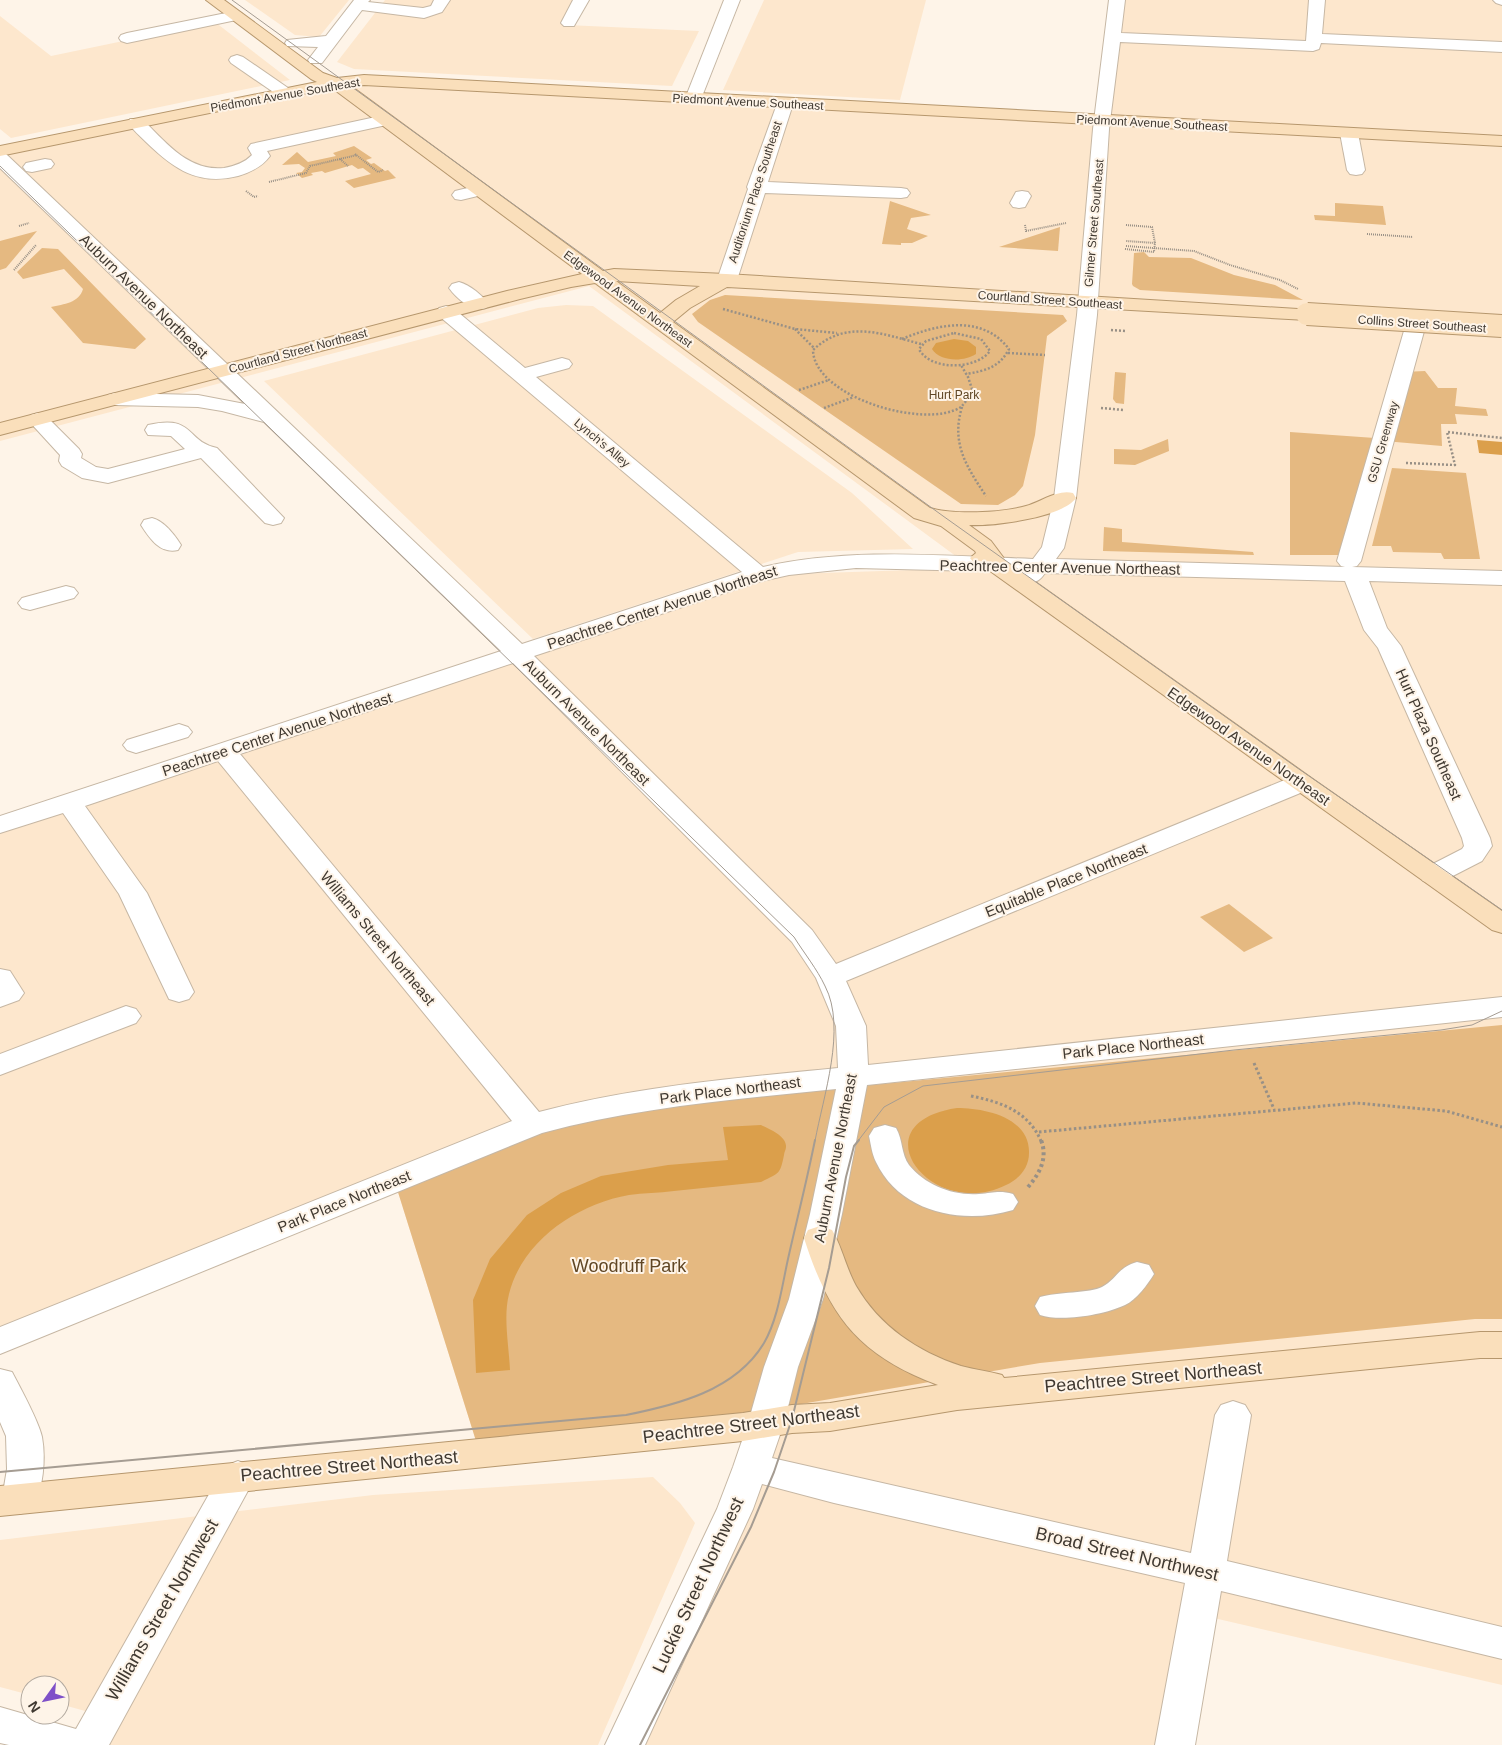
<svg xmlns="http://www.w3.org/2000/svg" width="1502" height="1745" font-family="Arial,sans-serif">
<rect width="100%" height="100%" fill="#fef4e8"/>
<!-- built -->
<g fill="#fde7cd">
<polygon points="245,0 349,0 319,37 295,35"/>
<polygon points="385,0 578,0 567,25 699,31 672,86 354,69 337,62"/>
<polygon points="764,0 926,0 900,100 723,90"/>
<polygon points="1118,0 1502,0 1502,1685 1188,1612 1160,1745 637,1745 759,1411 476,1441 392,1173 0,1336 0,820 761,575 972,568 589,286 0,441 0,153 317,83 1111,117"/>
<polygon points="0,16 51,56 215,22 290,80 11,138 0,129"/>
<polygon points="566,305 593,306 852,493 913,549 798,552 533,639 264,381 538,308"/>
<polygon points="653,1477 680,1503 695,1523 598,1745 107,1745 121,1721 60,1704 60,1685 30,1685 30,1695 0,1687 0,1540 373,1495"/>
</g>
<!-- green -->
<g fill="#e5b981">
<polygon points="354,146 372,158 366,160 371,164 374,163 385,171 388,170 396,178 354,188 345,181 371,174 363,168 358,169 352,165 325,173 322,171 311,173 313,175 302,178 296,173 302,172 305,168 299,164 282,165 297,152 308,162 336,156 333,153"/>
<polygon points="890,201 931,215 911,218 907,229 928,236 912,243 901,243 901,245 882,244"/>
<polygon points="1335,203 1383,206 1386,225 1315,220 1314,215 1335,216"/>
<polygon points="1060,227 1058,251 999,247"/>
<polygon points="37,231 6,268 0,270 0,241"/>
<path d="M 42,248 L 58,249 L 146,339 L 135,349 L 83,343 L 51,307 C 64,304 79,303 83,289 L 64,269 L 23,279 L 17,272 Z"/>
<polygon points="1144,252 1149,257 1191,258 1234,275 1275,285 1303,300 1140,290 1133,286 1132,284 1134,253"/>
<polygon points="725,295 1063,315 1067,321 1047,336 1035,435 1023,486 1015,495 998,505 961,504 698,322 692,314 710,300"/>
<polygon points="1425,371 1438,388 1457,388 1455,406 1486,409 1488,416 1455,414 1457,424 1441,424 1442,446 1384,441 1403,372"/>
<polygon points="1115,372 1126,373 1124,404 1116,403 1113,399"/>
<polygon points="1290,432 1375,438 1346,555 1290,555"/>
<polygon points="1168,439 1169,451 1135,465 1114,464 1114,449 1141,450"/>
<polygon points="1392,468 1466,473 1480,559 1444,559 1441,553 1393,552 1391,546 1372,546"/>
<polygon points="1104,527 1122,529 1122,542 1253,552 1254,555 1103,551"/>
<polygon points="1229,904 1273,938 1244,952 1200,917"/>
<polygon points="1502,1025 1502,1319 1475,1319 1040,1363 760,1411 476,1441 392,1173 596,1111"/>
</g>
<!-- water -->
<g fill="#db9f4b">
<path d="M 954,339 L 968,341 L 976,347 L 976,354 C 964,362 940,362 932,349 L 936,343 Z"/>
<polygon points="1477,440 1502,442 1502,455 1479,453"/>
<path d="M 957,1108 C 984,1108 1030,1117 1029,1153 C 1029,1168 1019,1179 1006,1185 C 931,1222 856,1123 957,1108 Z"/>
<path d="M 761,1125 C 769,1129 787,1136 786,1147 C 786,1150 784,1152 784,1155 C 780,1175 779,1173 761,1182 C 732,1185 703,1188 674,1191 C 659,1193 643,1193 629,1195 C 577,1204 522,1241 509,1294 C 503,1317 509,1346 510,1370 L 476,1373 L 473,1300 L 490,1259 L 527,1215 L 561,1193 L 601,1176 L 668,1165 L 728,1160 L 723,1127 Z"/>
</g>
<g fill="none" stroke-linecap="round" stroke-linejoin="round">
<defs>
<g id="minor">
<polygon points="354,0 370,0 368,2 423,8 431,6 434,0 450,0 442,12 424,18 362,10 322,63 310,63 308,60 318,47 287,46 285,43 287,40 326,36"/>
<polygon points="573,0 589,0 574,26 564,26 561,23"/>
<polygon points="724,0 740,0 701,99 699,103 687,103 685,99"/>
<path d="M 1109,0 L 1125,0 L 1121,33 L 1306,41 L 1309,0 L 1325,0 L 1322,34 L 1502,42 L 1502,52 L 1321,43 L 1319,49 L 1313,51 L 1120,42 L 1109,129 L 1097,315 L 1076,498 L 1064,548 L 1056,559 L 1345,567 L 1341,566 L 1337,561 L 1406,324 L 1409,320 L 1416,318 L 1423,320 L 1426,324 L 1361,561 L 1357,566 L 1352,567 L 1502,571 L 1502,585 L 1369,581 L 1387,628 L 1401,646 L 1490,838 L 1492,846 L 1482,861 L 1443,881 L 1433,883 L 1423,881 L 1419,875 L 1423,869 L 1462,849 L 1464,846 L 1462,838 L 1378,648 L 1364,630 L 1345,581 L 1045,573 C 1039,582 1034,584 1023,581 L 1019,576 L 1022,572 L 856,568 L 789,575 L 758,582 L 534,656 L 812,930 L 836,964 L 1292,777 L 1301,775 L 1310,777 L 1314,783 L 1310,789 L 846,981 L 866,1026 L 868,1065 L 1502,997 L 1502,1017 L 867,1085 L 842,1214 L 823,1299 L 798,1367 L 784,1423 L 772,1458 L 1191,1553 L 1215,1415 L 1221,1405 L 1233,1401 L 1245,1405 L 1251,1415 L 1227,1561 L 1502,1627 L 1502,1659 L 1221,1591 L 1195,1745 L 1155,1745 L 1185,1583 L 834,1503 L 762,1484 L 753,1509 L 645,1745 L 605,1745 L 717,1509 L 733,1467 L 748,1423 L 764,1367 L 789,1299 L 810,1214 L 836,1089 C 737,1099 638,1107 542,1133 L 0,1354 L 0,1327 L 512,1121 L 218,761 L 85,806 L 147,893 L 194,992 L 189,999 L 179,1002 L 169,999 L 119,894 L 63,813 L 0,833 L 0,816 L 501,651 L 264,422 L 222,411 L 198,407 L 115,405 L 108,403 L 105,399 L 108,395 L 115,393 L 198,395 L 245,404 L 0,168 L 0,153 L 6,154 L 522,644 L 742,572 L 439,316 L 436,312 L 439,308 L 446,306 L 453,308 L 525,368 L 562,358 L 569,360 L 572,364 L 569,368 L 536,377 L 763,567 C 851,547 943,556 1033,559 L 1042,547 L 1054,498 L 1077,315 L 1093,129 ZM 513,663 L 792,942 L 816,978 L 836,1026 L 838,1068 C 737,1078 637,1086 539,1112 L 240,754 Z"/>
<polygon points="1493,0 1502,0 1502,5 1496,3"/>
<polygon points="236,11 241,13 244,16 241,19 127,43 121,41 119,38 121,35 127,33"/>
<polygon points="237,55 243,57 291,90 293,93 291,96 279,96 231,63 229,60 231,57"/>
<polygon points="785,99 791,100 793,104 768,182 901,188 907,189 910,193 907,197 901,198 765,193 737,280 734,284 727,286 720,284 717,280 748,189 747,187 777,104 779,100"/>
<path d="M 385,115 L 391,116 L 393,120 L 391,124 L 267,151 L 270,156 C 262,167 251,172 238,176 C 198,186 174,169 146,142 C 140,136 133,130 128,123 L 130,119 L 142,119 C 165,141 188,172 224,168 C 235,166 244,163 252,155 L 248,148 L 251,144 Z"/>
<polygon points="1349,128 1355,129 1358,133 1365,170 1362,174 1356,175 1350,174 1347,170 1340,133 1343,129"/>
<polygon points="45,159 51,160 54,164 51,168 32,172 26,171 23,167 26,163"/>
<polygon points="480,185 486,186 489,190 486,194 461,200 455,199 452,195 455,191"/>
<polygon points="1022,191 1028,192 1031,196 1025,207 1019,208 1013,207 1010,203 1016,192"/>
<path d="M 459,282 C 470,285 482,295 489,304 L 486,308 C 472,312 457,299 449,288 L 452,284 Z"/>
<path d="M 38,413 L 45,415 L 79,449 L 82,454 L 81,458 L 96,467 L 108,469 L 185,449 L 171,436 L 148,435 L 145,430 L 148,425 C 195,414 185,441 217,448 L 284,518 L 281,523 L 273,525 L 265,523 L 201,458 L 108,483 L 82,478 L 62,466 L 59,461 L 60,455 L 27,419 L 31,415 Z"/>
<path d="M 152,518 C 164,521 174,534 181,545 L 178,550 C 160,554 150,539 141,525 L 144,520 Z"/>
<polygon points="66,586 74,588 78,593 74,598 30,610 22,608 18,603 22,598"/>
<polygon points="179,724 188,727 192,732 188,737 136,753 127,750 123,745 127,740"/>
<polygon points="0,969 10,971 24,993 19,1000 0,1007"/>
<polygon points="126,1006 136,1009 141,1016 136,1023 0,1075 0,1054"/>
<path d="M 885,1125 L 896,1128 C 903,1140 901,1154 909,1165 C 925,1185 953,1196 979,1194 C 993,1193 999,1190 1013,1194 L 1018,1202 L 1013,1210 C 963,1225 900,1213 876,1162 C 872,1154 871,1145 869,1136 L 874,1128 Z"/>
<path d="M 1137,1262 L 1149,1265 L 1154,1274 C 1148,1284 1136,1300 1125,1305 C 1104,1315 1061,1322 1040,1315 L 1035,1306 L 1040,1297 C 1056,1292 1091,1293 1102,1287 C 1117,1279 1117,1268 1137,1262 Z"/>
<path d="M 0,1369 L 12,1372 C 20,1387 39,1422 42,1437 C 46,1459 43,1489 33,1509 L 20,1514 L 7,1509 L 2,1499 L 7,1469 L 6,1436 L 0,1422 Z"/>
<polygon points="238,1461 251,1466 256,1476 109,1745 9,1745 0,1743 0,1707 76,1729 225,1466"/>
</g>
<g id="major">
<path d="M 206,0 L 224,0 L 323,73 L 337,78 L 364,75 L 1502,136 L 1502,146 L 364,85 L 351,86 L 603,271 L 614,269 L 726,274 L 1314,310 L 1317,314 L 1314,318 L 1307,320 L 727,287 L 690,308 L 673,322 L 930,508 C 954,515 1001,513 1026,506 C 1041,502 1057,489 1073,493 L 1076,498 C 1062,518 993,526 969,525 L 991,541 L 1006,561 L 1310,777 L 1502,911 L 1502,933 L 1492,930 L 990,571 L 974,563 L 970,558 L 976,553 L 975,551 L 941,526 L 914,518 L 595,283 L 571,287 L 520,299 L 0,435 L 0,423 L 507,291 L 582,274 L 332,88 L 0,156 L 0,146 L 317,82 L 311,79 ZM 616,281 L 700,286 L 676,300 L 660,313 Z"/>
<path d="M 820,1226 L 832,1230 C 842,1247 846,1268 856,1286 C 879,1326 918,1352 961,1366 C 975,1370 989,1371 1002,1375 L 1004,1378 L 1480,1332 L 1502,1332 L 1502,1358 L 1480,1358 L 957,1410 L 830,1431 L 792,1433 L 743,1441 L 0,1516 L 0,1486 L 743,1413 L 792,1405 L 830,1403 L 938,1385 C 860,1356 829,1317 804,1238 L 808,1230 Z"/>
</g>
</defs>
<!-- minor casing -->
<use href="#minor" stroke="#c6b7a4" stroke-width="2"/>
<!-- major casing -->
<use href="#major" stroke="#b6976d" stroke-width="2"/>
<!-- path-far3 -->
<g stroke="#989086" stroke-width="2" stroke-dasharray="1 1" stroke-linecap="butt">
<polyline points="355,154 378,172 383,170"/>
<polyline points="340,159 348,166"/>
<polyline points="269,182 306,173 310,166 357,155"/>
<polyline points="246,191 254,197 258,196"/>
<polyline points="1025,225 1026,231 1066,223"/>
<polyline points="1126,225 1152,227 1155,243"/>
<polyline points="19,226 29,223"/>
<polyline points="1367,234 1413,237"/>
<polyline points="1126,246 1194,251 1230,265 1280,280 1298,289"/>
<polyline points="1125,249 1154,252 1155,243 1126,241"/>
<polyline points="14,270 36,245"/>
</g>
<!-- path-far2 -->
<g stroke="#989086" stroke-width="2.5" stroke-dasharray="2 2" stroke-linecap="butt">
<polyline points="723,309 795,329 837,333"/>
<polyline points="795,329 814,348"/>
<polyline points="1111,330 1125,331"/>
<path d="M 954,333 L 981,339 L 990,351 C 976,370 930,371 919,349 L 926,341 Z"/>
<path d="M 902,339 C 938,324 982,314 1009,349 C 1000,367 985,371 966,374"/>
<path d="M 921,344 C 883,334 846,319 813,350 C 814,397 925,430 961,407 C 965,403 969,396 973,392 L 968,377 L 961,365"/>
<polyline points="1008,353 1045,355"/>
<polyline points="799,390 829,380"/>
<path d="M 962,407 C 951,443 966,466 986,496"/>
<polyline points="824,408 854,397"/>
<polyline points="1101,408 1124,410"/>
<polyline points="1406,463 1455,465 1447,432 1502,438"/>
</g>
<!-- path-far1 -->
<g stroke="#989086" stroke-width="3" stroke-dasharray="2.5 2.5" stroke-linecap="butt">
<polyline points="1254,1063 1274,1109"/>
<path d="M 971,1096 C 1001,1102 1028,1111 1041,1141"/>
<polyline points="1039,1132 1356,1103 1446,1111 1502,1127"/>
</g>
<!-- path -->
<path stroke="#989086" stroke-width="4" stroke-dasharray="3 3" stroke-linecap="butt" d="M 1028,1187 C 1040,1173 1048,1158 1041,1140"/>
<!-- minor -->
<use href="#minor" fill="#fff" fill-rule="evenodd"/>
<!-- major -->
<use href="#major" fill="#fadfbb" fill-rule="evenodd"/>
<!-- tram-far1 -->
<g stroke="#a59c92" stroke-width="1">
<polyline points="232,0 943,516 1296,767 1502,910"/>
<path d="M 0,166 L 794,937 C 804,953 817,969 825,986 C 847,1028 823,1097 815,1141"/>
<polyline points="858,1141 884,1107 923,1086 1234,1050 1441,1030 1472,1025 1502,1011"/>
</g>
<!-- tram -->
<g stroke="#a59c92" stroke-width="2">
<path d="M 0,1472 L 626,1415 C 676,1405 735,1391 764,1343 C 778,1319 782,1286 788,1259 C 797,1219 807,1180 815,1140"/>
<polyline points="640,1745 751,1527 774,1472 792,1419 829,1268 846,1177 854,1146 859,1140"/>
</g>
<defs>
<polyline id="major-bridge" points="1307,314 1502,326"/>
</defs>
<!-- major-bridge casing -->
<use href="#major-bridge" stroke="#b6976d" stroke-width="24" stroke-linecap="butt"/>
<!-- major-bridge -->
<use href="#major-bridge" stroke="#fadfbb" stroke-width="22"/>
</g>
<g text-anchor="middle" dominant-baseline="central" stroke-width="4" stroke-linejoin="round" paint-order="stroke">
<!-- far-street labels -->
<g font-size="12" fill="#403931" stroke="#fef4e8">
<text transform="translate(285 95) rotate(-10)">Piedmont Avenue Southeast</text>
<text transform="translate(748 102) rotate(3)">Piedmont Avenue Southeast</text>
<text transform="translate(1152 123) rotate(3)">Piedmont Avenue Southeast</text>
<text transform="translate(755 192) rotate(-72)">Auditorium Place Southeast</text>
<text transform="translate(1094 223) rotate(-85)">Gilmer Street Southeast</text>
<text transform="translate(628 299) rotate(36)">Edgewood Avenue Northeast</text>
<text transform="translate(1050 300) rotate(4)">Courtland Street Southeast</text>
<text transform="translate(1422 324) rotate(4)">Collins Street Southeast</text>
<text transform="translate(298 351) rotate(-15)">Courtland Street Northeast</text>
<text transform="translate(1383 442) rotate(-74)">GSU Greenway</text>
<text transform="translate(602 443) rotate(40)">Lynch's Alley</text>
</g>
<!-- far-park labels -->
<g font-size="12" fill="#604624" stroke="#fef4e8">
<text x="954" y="395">Hurt Park</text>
</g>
<!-- street labels -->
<g font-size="15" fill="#403931" stroke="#fef4e8">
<text transform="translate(144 296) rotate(44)">Auburn Avenue Northeast</text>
<text transform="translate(1060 567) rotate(1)">Peachtree Center Avenue Northeast</text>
<text transform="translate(662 607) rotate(-18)">Peachtree Center Avenue Northeast</text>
<text transform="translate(587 722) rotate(45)">Auburn Avenue Northeast</text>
<text transform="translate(277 734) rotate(-18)">Peachtree Center Avenue Northeast</text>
<text transform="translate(1429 734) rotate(66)">Hurt Plaza Southeast</text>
<text transform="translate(1249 746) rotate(35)">Edgewood Avenue Northeast</text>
<text transform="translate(1066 880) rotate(-22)">Equitable Place Northeast</text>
<text transform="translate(378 938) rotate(50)">Williams Street Northeast</text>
<text transform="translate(1133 1046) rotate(-6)">Park Place Northeast</text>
<text transform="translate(730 1090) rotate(-7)">Park Place Northeast</text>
<text transform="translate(835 1158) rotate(-79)">Auburn Avenue Northeast</text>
<text transform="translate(344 1201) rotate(-22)">Park Place Northeast</text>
</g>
<!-- near-park labels -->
<g font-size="18" fill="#604624" stroke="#fef4e8">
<text x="629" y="1266">Woodruff Park</text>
</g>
<!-- near-street labels -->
<g font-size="18" fill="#403931" stroke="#fef4e8">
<text transform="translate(1153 1377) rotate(-5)">Peachtree Street Northeast</text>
<text transform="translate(751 1424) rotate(-7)">Peachtree Street Northeast</text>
<text transform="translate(349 1466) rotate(-5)">Peachtree Street Northeast</text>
<text transform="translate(1127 1554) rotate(13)">Broad Street Northwest</text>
<text transform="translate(698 1585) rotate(-65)">Luckie Street Northwest</text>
<text transform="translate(162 1610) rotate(-60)">Williams Street Northwest</text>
</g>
</g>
<!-- north arrow -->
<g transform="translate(45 1700) rotate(237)"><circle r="24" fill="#fef4e8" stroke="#b2a99f"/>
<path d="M0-4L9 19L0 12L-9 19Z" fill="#7e50c8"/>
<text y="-8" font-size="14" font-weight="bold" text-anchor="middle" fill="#403931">N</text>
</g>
</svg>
